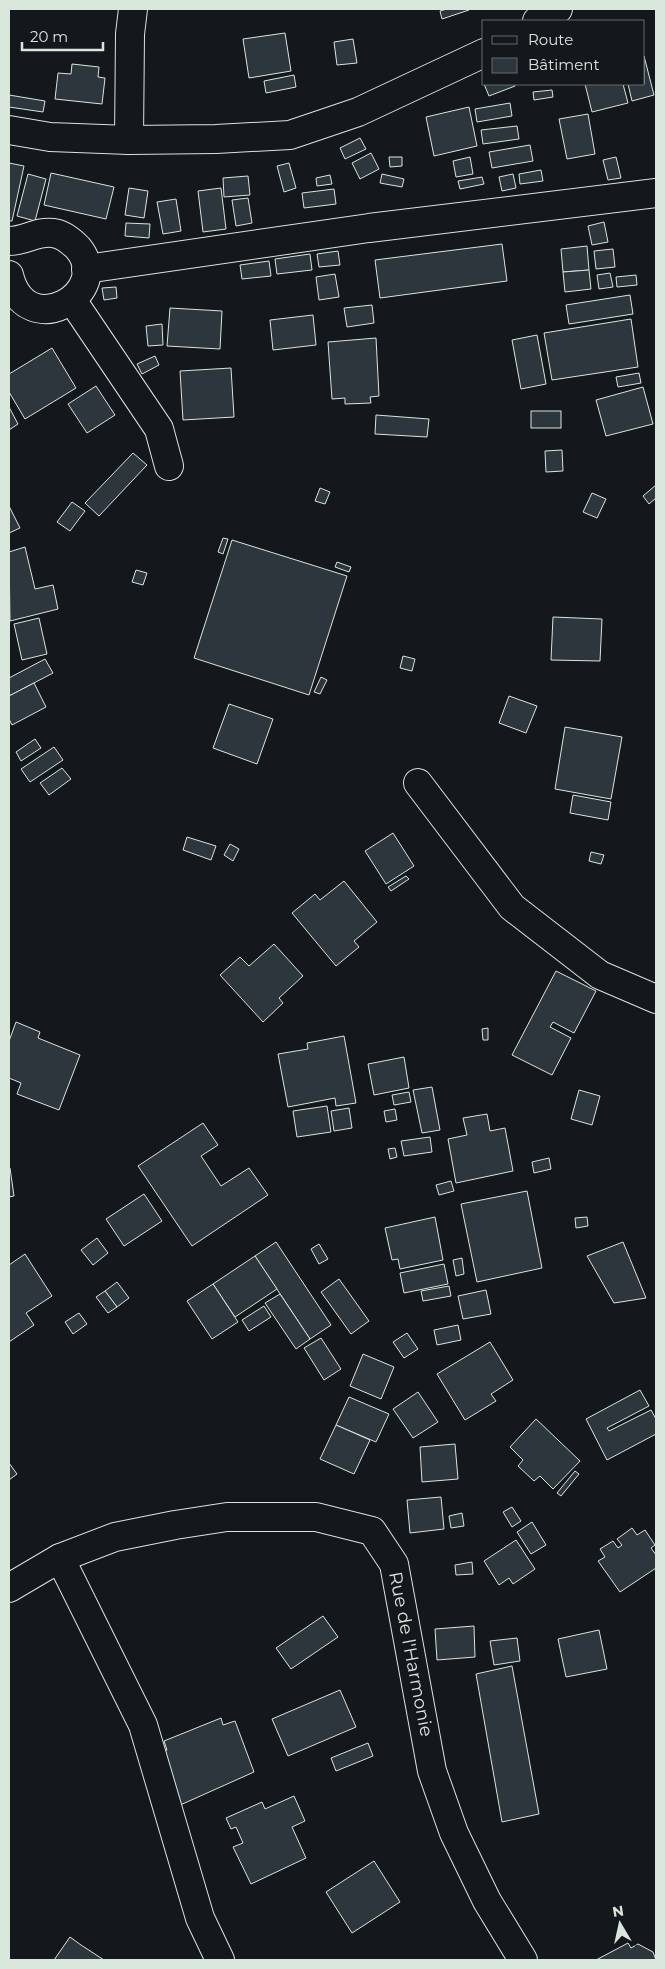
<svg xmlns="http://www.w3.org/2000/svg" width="665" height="1969" font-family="Montserrat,sans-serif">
<rect width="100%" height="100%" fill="#14181c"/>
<!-- building -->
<g fill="#2c363c" stroke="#d8e6dc">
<polygon points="447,9 469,9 469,10 442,19 440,11"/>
<polygon points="285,33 291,71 249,78 243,39"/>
<polygon points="353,39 357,63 337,65 334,42"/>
<polygon points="644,56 654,95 632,101 628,84 644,84"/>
<polygon points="72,64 99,67 98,77 105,78 102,104 55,99 58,73 71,74"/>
<polygon points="294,75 296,87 266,93 264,81"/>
<polygon points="484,84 514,84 515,86 489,96"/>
<polygon points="585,84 623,84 628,103 592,112"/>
<polygon points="552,90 553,97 534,100 533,92"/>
<polygon points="9,95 45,101 43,112 9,107"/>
<polygon points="510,103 512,116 477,122 475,109"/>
<polygon points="469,107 477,146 434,156 426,117"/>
<polygon points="588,114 595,154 567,159 559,119"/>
<polygon points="517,126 519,139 483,144 481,130"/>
<polygon points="360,138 366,149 345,159 340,148"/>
<polygon points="530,145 533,161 492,168 489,152"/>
<polygon points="371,153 379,169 360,179 352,163"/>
<polygon points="389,157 402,157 402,166 390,167"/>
<polygon points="470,157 473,174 456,177 453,161"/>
<polygon points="616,157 621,178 608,180 603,160"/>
<polygon points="9,163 24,166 12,221 9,221"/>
<polygon points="289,163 296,188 284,192 277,166"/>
<polygon points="541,170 543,181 520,184 519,174"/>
<polygon points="51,173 114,187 106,219 44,205"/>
<polygon points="28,174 46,179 35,221 17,216"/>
<polygon points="382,174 404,179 402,187 380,183"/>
<polygon points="513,174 516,188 502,191 499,177"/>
<polygon points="330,175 332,184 317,186 316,178"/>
<polygon points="248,176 250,195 224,197 223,178"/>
<polygon points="482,177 484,184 460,189 458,181"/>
<polygon points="129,188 148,191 144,218 125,215"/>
<polygon points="221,188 226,229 203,232 198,191"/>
<polygon points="334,189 336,204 304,208 302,193"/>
<polygon points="248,198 252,223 236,226 232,200"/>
<polygon points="176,199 181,231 163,234 157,202"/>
<polygon points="604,222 608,242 592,245 588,226"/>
<polygon points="126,223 150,224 149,238 125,236"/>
<polygon points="502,244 507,281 380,298 375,260"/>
<polygon points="587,246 589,270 563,272 561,249"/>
<polygon points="613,249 615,267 596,269 594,251"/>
<polygon points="338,251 340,265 319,267 317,254"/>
<polygon points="310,254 312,270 277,274 275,259"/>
<polygon points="269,261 271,276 242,279 240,265"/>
<polygon points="589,270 591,289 565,292 563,272"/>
<polygon points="610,273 613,287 599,289 597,275"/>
<polygon points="335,274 339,297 319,300 316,277"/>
<polygon points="636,275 637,285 617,287 616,277"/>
<polygon points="116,287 117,298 104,300 102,288"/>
<polygon points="630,295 633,314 569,324 566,305"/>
<polygon points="372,305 374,323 347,327 344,308"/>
<polygon points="170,308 222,311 220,349 167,346"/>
<polygon points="313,315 316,345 273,350 270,320"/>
<polygon points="631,319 638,367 552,380 544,333"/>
<polygon points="162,324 163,345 148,346 146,326"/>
<polygon points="537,335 546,384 521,389 512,340"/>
<polygon points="376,338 379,396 370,397 371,403 345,404 345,398 332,399 328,342"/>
<polygon points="52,348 76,388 25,419 9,392 9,374"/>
<polygon points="155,356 159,365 142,374 137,364"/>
<polygon points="231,368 234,417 183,420 180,371"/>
<polygon points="639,373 641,383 618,387 616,377"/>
<polygon points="96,386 115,415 87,433 68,404"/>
<polygon points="643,387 653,424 606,436 596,400"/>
<polygon points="9,407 18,424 9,430"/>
<rect x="531" y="411" width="30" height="17"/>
<polygon points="376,415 429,419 427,437 375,434"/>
<polygon points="562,450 563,471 546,472 545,451"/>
<polygon points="133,453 147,465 99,516 85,503"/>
<polygon points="656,485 656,498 649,504 643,496"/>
<polygon points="320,488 330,492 325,504 315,501"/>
<polygon points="592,493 606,499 597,518 583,512"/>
<polygon points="72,502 85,511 70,531 57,522"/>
<polygon points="9,506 20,528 9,533"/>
<polygon points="223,538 228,539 223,554 218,552"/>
<polygon points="232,540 347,576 309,695 194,658"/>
<polygon points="25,547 35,589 53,585 58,609 10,621 9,552"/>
<polygon points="337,562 351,567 349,572 335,567"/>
<polygon points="136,570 147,573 143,585 132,582"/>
<polygon points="553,617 602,619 600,661 551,660"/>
<polygon points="39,618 47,654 22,660 14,624"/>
<polygon points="403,656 415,659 412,671 400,668"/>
<polygon points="45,659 53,673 9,696 9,678"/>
<polygon points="321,677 327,680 320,694 314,692"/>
<polygon points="34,683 46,707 12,725 9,719 9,696"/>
<polygon points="509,696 537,706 526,733 499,723"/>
<polygon points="229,704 273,719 257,764 213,748"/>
<polygon points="565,727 622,737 611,799 555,789"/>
<polygon points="35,739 41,748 21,761 16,752"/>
<polygon points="54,747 63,760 30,782 21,769"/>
<polygon points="62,768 71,779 49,795 40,783"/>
<polygon points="573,795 611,802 608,820 570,813"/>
<polygon points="393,833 414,866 386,884 365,851"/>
<polygon points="187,837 216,846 211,860 183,850"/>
<polygon points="230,844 239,849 233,861 224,855"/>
<polygon points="591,852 604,855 601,864 589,861"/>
<polygon points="406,876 409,879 391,891 388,887"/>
<polygon points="344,881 377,922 354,941 359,947 336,966 292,913 315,894 320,900"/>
<polygon points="274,944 303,976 279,998 283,1003 263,1022 220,975 240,957 249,966"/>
<polygon points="556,971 596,991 574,1033 553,1022 550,1027 571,1038 552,1075 512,1055"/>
<polygon points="16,1022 40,1032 38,1038 80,1055 59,1110 17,1094 21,1083 9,1078 9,1041"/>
<polygon points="488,1028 488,1040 483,1040 482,1029"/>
<polygon points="344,1036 356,1103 336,1106 335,1098 288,1107 278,1054 308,1049 307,1043"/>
<polygon points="404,1057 409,1088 374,1095 368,1064"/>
<polygon points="432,1087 440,1130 422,1133 413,1090"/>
<polygon points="579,1090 600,1096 592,1125 571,1119"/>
<polygon points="409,1092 411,1102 394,1105 392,1095"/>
<polygon points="327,1106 331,1132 297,1137 293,1111"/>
<polygon points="349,1108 352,1128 334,1131 331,1111"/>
<polygon points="395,1109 397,1120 386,1122 384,1111"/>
<polygon points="487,1114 490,1131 505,1128 513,1171 456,1183 448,1139 467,1135 463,1118"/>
<polygon points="203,1123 218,1145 201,1156 221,1186 249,1168 268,1195 192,1246 138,1166"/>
<polygon points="430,1137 432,1152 404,1156 401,1141"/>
<polygon points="395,1148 397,1157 390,1159 388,1149"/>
<polygon points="549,1158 551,1169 534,1173 532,1162"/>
<polygon points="9,1168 10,1168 14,1196 9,1197"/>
<polygon points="451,1181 454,1191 439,1195 436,1185"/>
<polygon points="527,1191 542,1268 477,1282 461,1204"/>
<polygon points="144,1194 162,1221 124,1246 106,1219"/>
<polygon points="435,1217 443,1260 400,1269 398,1259 392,1260 385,1228"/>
<polygon points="587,1217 588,1226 576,1228 575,1218"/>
<polygon points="97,1238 108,1253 93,1265 81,1250"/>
<polygon points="276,1242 331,1325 310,1339 255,1256"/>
<polygon points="623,1242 646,1298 614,1303 587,1256"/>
<polygon points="319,1244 328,1259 319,1264 311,1249"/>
<polygon points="25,1254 52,1296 26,1313 34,1325 9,1342 9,1265"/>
<polygon points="255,1256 277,1289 235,1317 213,1284"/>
<polygon points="462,1258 464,1274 456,1276 453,1260"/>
<polygon points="444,1264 448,1284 404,1293 400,1273"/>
<polygon points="339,1279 369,1321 351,1334 321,1292"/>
<polygon points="117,1282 129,1298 117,1307 105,1291"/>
<polygon points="213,1284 238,1322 212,1339 187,1301"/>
<polygon points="449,1286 451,1296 423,1301 421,1291"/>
<polygon points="486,1290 491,1314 463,1319 458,1296"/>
<polygon points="105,1291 117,1307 108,1313 96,1297"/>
<polygon points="280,1294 310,1339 296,1349 265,1303"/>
<polygon points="264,1306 271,1317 249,1331 242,1320"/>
<polygon points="79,1313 87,1324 73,1334 65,1322"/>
<polygon points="458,1325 461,1340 437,1345 434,1330"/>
<polygon points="407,1333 418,1349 404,1358 393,1342"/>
<polygon points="321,1338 341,1369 324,1380 304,1348"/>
<polygon points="490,1342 513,1380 491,1394 496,1401 465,1420 437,1374"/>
<polygon points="363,1354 394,1367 381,1399 350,1386"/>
<polygon points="640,1390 649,1406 607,1428 609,1431 651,1410 656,1419 656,1434 607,1460 586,1419"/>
<polygon points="418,1392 438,1422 413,1438 393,1409"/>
<polygon points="349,1397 389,1414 376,1442 336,1425"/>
<polygon points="536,1419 580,1461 553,1489 540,1476 534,1481 518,1466 523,1460 510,1447"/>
<polygon points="336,1425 370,1440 354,1474 320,1459"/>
<polygon points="455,1444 458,1479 422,1482 420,1447"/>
<polygon points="9,1463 17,1474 9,1480"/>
<polygon points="575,1471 579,1474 561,1496 557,1493"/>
<polygon points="441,1497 444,1529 410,1533 407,1500"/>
<polygon points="512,1507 521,1521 512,1527 503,1512"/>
<polygon points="462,1513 464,1526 451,1528 449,1516"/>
<polygon points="532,1522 546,1545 531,1554 517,1532"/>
<polygon points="632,1528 637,1535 645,1530 655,1545 651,1548 656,1555 656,1568 620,1592 598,1561 605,1557 600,1549 613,1541 618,1548 622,1545 617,1539"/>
<polygon points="516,1540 535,1569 513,1584 509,1578 499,1585 484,1561"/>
<polygon points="472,1562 473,1574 456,1575 455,1565"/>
<polygon points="323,1616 338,1637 291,1669 276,1648"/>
<polygon points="474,1626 475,1657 437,1660 435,1629"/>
<polygon points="599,1630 607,1669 566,1677 558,1639"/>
<polygon points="517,1638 520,1661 494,1665 490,1641"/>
<polygon points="512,1666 539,1814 502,1822 476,1674"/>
<polygon points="340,1690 356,1727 288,1756 272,1719"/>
<polygon points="221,1718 223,1725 235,1721 254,1772 178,1806 158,1753 167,1750 164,1741"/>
<polygon points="368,1743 373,1756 336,1771 331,1758"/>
<polygon points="294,1796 305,1821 292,1827 306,1858 251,1884 233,1847 243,1843 236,1827 231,1829 226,1818 262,1802 265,1809"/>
<polygon points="374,1861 400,1902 352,1933 326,1892"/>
<polygon points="70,1937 81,1945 104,1960 54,1960"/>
<polygon points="628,1943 631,1948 638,1944 653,1952 656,1960 596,1960"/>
</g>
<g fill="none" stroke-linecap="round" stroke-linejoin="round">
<defs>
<g id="minor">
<polyline points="537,21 558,9"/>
<polyline points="9,130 50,137 129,140 216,139 290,135 358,112 484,53"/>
<polyline points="129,140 130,34 133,9"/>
<path d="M 9,241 C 26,241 36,231 53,233 C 63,234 71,241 78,248 C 115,292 26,345 9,275"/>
<polyline points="86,269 369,228 656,193"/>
<polyline points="72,300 159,429 169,466"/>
<polyline points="418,783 512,907 600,975 656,999"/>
<polyline points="60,1558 143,1725 200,1918 220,1960"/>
<polyline points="9,1588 60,1558 115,1537 175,1525 227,1517 316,1517 372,1531 394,1564 432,1771 454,1833 487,1901 523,1960"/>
</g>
</defs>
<!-- minor casing -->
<use href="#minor" stroke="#d8e6dc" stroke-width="30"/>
<!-- minor -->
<use href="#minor" stroke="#14181c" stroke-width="28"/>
</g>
<g text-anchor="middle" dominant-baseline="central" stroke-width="4" stroke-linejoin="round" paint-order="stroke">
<!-- street labels -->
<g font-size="18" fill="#d8e6dc" stroke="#14181c">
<text transform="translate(411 1654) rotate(79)">Rue de l'Harmonie</text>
</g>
</g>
<!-- border -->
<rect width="665" height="1969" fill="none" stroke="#d8e6dc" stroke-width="20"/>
<!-- legend -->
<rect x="482" y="20" width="162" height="65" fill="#14181c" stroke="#626a69"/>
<rect x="492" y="36" width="25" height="8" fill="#14181c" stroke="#626a69"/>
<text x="528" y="45" font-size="15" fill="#d8e6dc">Route</text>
<rect x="492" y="58" width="25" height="15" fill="#2c363c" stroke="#626a69"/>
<text x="528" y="70" font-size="15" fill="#d8e6dc">Bâtiment</text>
<!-- north arrow -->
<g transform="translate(620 1924) rotate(351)" stroke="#14181c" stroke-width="4" paint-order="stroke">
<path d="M0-4L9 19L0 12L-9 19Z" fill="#d8e6dc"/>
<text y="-8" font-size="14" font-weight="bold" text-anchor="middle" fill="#d8e6dc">N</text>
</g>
<!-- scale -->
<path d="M22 42v8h81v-8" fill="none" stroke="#d8e6dc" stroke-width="2.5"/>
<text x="30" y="42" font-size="15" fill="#d8e6dc" stroke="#14181c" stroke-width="4" paint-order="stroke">20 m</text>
</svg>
